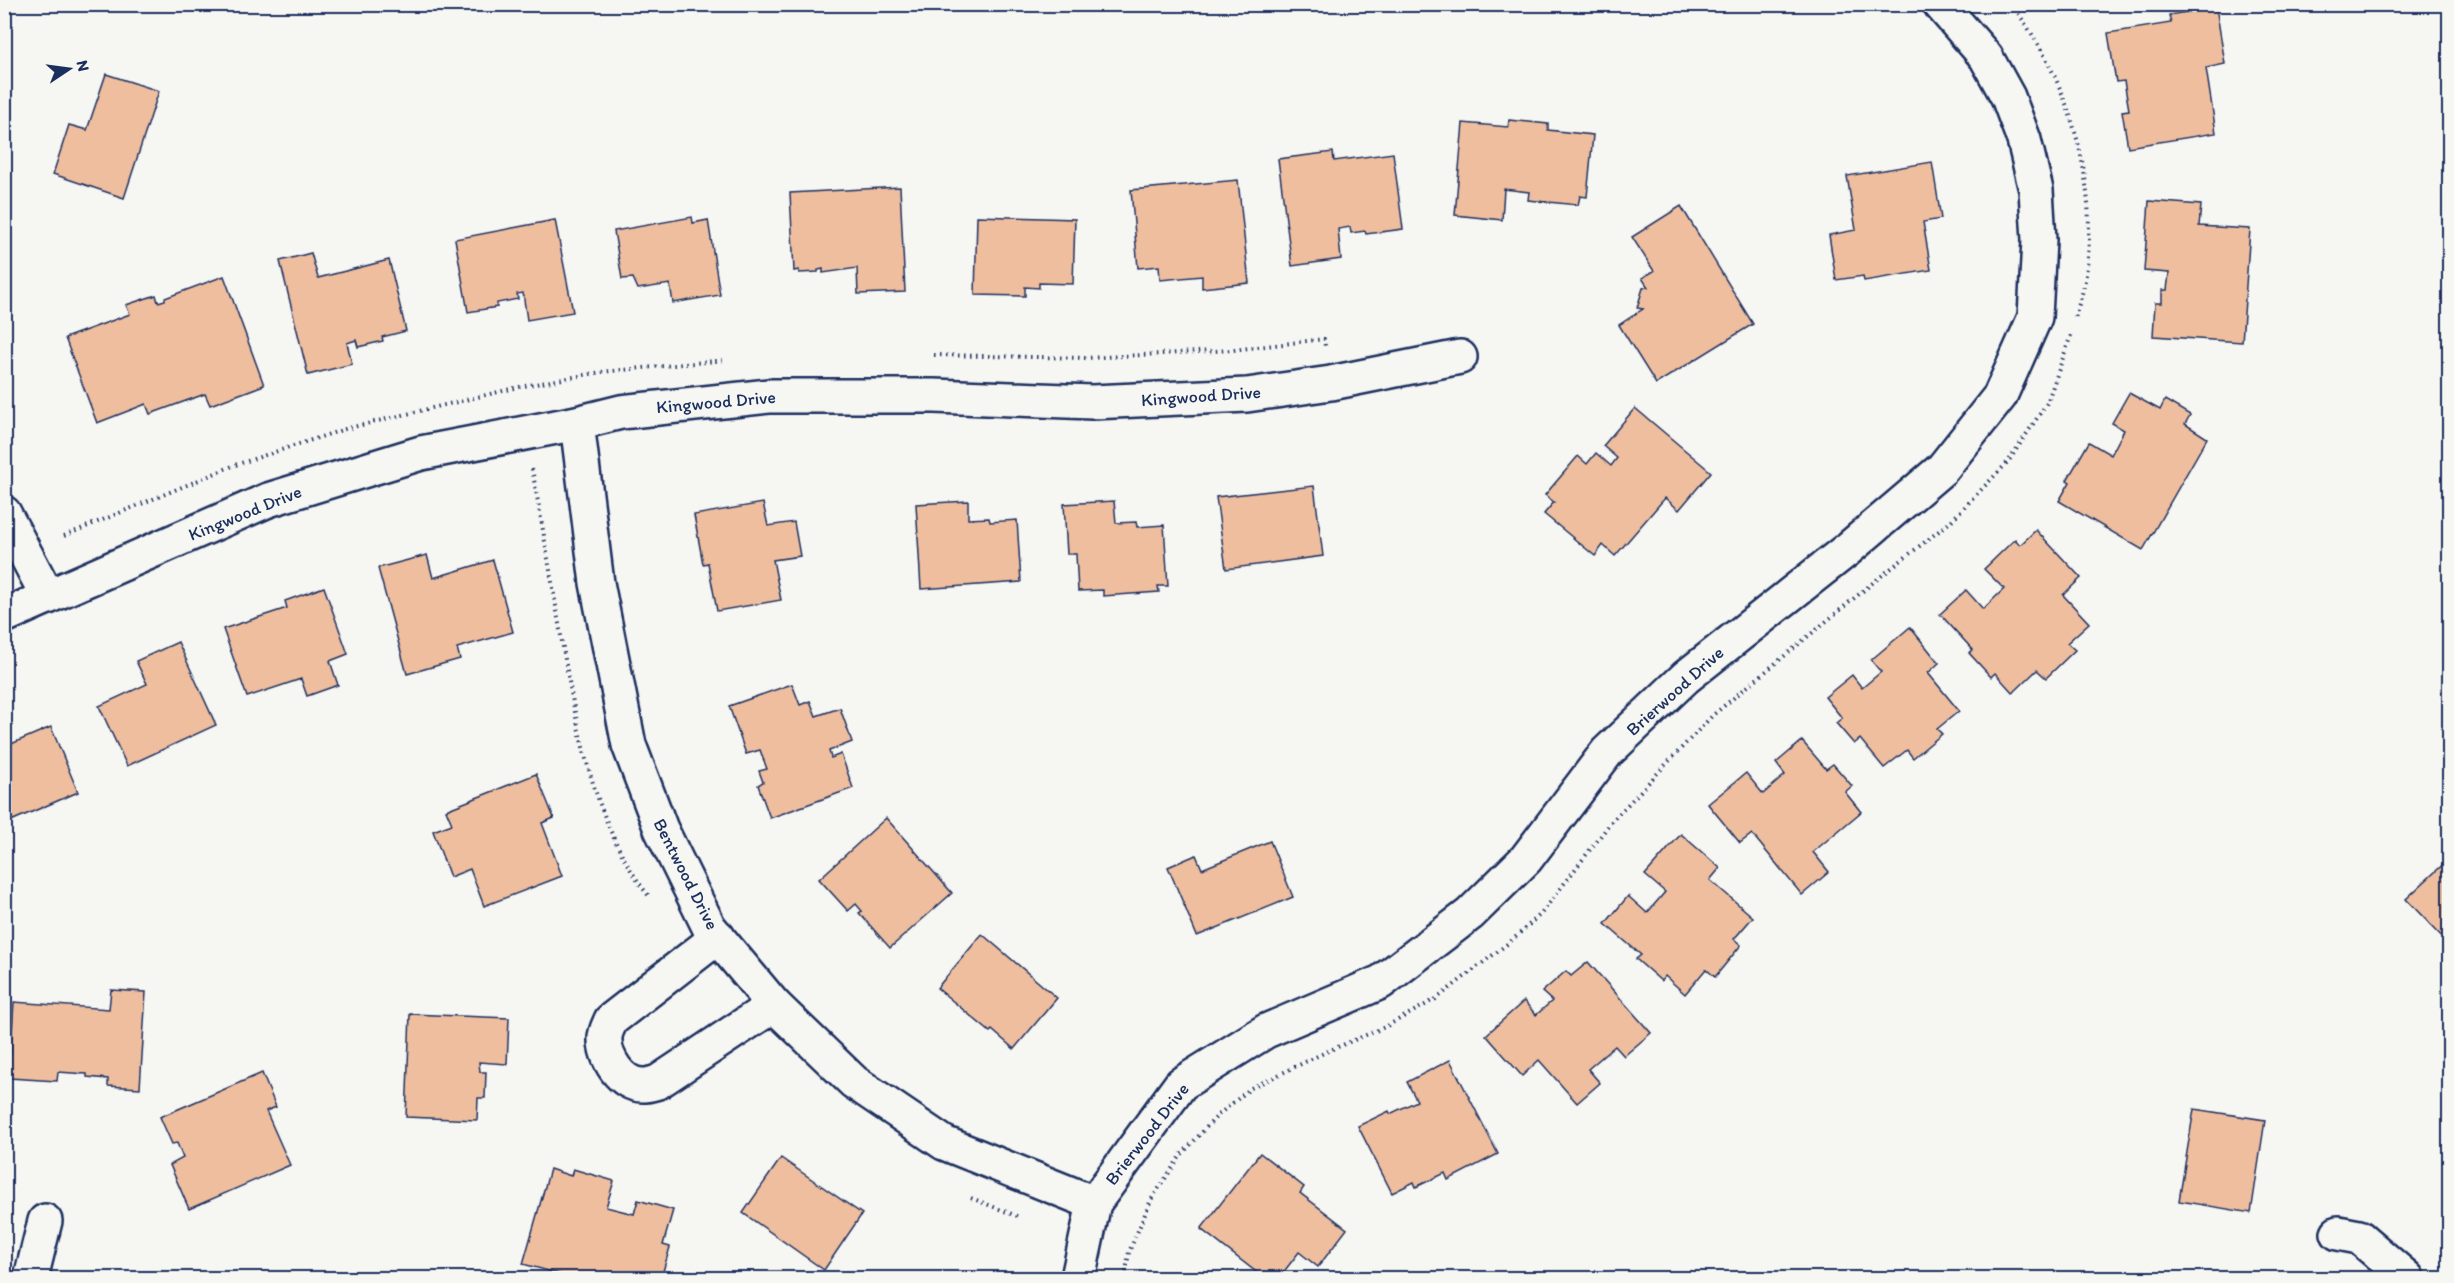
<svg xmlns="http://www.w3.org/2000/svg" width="2454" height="1283" font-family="Itim,sans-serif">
<rect width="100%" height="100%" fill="#f6f6f2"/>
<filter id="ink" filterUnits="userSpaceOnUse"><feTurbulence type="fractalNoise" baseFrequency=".0167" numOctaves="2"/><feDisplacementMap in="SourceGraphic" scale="12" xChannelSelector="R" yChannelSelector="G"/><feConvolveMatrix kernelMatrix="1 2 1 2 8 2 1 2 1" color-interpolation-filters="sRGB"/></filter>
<g filter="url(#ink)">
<!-- building -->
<g fill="#efbe9f" stroke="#1b2f5e" stroke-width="1.5">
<polygon points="2216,7 2225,64 2206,68 2216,133 2128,147 2122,111 2129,110 2124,81 2116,82 2108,33 2171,23 2169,15"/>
<polygon points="106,74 159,91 124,198 53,174 69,125 87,130"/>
<polygon points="1509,120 1548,124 1548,130 1593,135 1587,197 1580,196 1578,205 1528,200 1529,192 1504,189 1502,220 1455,215 1463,123 1508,127"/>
<polygon points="1333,152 1334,161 1393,153 1403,229 1366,234 1365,231 1351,233 1350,227 1338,229 1341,259 1292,266 1278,159"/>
<polygon points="1932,162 1941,219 1923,222 1931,270 1864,281 1863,276 1836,280 1829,235 1856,230 1847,176"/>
<polygon points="1238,180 1249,283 1202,288 1202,276 1160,280 1159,266 1138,268 1131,190"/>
<polygon points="900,187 905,292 858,294 857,268 823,273 823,269 818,270 818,272 799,273 799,270 794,271 790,193"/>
<polygon points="2149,201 2201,205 2199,226 2250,229 2242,342 2153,336 2155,303 2162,303 2162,290 2167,290 2169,273 2144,271"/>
<polygon points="1681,206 1753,324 1656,384 1619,325 1643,309 1637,308 1643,288 1648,287 1642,278 1654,271 1632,237"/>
<polygon points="977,216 1075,219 1073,284 1039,283 1039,288 1025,287 1025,296 975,295"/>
<polygon points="692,217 693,223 708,220 720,295 673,303 670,284 638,289 633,278 622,279 614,231"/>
<polygon points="555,220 573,312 527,320 523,293 517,294 518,299 497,303 497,307 468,312 455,239"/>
<polygon points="311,253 318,278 389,260 406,331 382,337 383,341 358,347 356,340 347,343 352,364 308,375 280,261"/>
<polygon points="224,276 264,385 210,405 205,394 150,414 146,404 97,423 65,338 130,314 126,305 156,295 158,302 165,300 165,298"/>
<polygon points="2129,393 2160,410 2165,400 2190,415 2185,424 2207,438 2143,550 2059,501 2070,482 2067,480 2089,442 2111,455 2124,430 2112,423"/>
<polygon points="1635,408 1711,472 1679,510 1665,498 1615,556 1603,545 1595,556 1544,514 1554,502 1545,495 1578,456 1587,464 1596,453 1611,466 1617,458 1603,446"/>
<polygon points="1314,486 1323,556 1226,569 1216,497"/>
<polygon points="968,501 968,519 989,518 990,522 1017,520 1021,582 921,589 916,504"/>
<polygon points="1114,501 1116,523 1136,522 1137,527 1164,525 1168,586 1158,586 1159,592 1103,596 1103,590 1078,591 1076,554 1067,554 1064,504"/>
<polygon points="763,503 768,526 794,522 800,556 773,560 781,600 717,611 708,563 703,564 694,515"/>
<polygon points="2036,530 2081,578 2063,595 2089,623 2067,643 2075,650 2046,678 2037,670 2013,693 1995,673 1991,677 1969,653 1973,650 1940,614 1966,590 1983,609 2004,589 1984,569 2015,539 2020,545"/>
<polygon points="427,555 433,578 493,560 513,632 457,648 460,659 407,674 378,568"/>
<polygon points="324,587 348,654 330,661 338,685 307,696 301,679 247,697 223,629 287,608 285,601"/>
<polygon points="1910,627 1939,663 1928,673 1959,711 1937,729 1942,734 1913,758 1907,750 1884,768 1860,739 1854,744 1836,723 1842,718 1825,697 1852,675 1862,688 1881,672 1871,660"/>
<polygon points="178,642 216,725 127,766 99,706 147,684 136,661"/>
<polygon points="792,684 800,705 810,701 816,716 840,708 852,742 829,751 831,758 841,754 853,788 770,818 758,785 763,782 759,771 767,769 760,750 746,754 729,706"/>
<polygon points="51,727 78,792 4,824 4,747"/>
<polygon points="1802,741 1826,769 1833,764 1852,786 1845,792 1861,812 1813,852 1829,872 1802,895 1752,834 1740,843 1708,804 1746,773 1763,794 1785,775 1776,763"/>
<polygon points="536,774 554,818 542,823 562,876 484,906 470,869 450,877 433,831 452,824 446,810"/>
<polygon points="886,818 952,893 890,948 859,913 862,911 856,904 848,911 819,879"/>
<polygon points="1681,834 1720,868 1710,880 1753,917 1734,939 1741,945 1715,977 1706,969 1685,994 1665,976 1661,981 1636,959 1641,955 1605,924 1628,896 1647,913 1665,892 1645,875"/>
<polygon points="1270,841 1293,897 1197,936 1168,867 1196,855 1202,869"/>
<polygon points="2450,858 2450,944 2449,944 2406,899"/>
<polygon points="982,934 1057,998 1014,1049 992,1030 990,1032 937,988"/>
<polygon points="1588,962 1651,1033 1624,1056 1615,1046 1588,1069 1600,1083 1577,1103 1539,1060 1522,1076 1486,1035 1524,1001 1536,1015 1552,1001 1542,992 1566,971 1571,976"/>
<polygon points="111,990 146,992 140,1088 108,1086 108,1079 87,1077 87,1074 58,1072 57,1081 9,1078 14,1002 109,1009"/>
<polygon points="410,1014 509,1018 507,1064 479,1062 480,1072 486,1072 485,1098 478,1098 477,1120 406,1117"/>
<polygon points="1450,1060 1498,1154 1448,1180 1445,1173 1416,1187 1414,1182 1392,1193 1358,1126 1389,1111 1390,1114 1417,1101 1407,1082"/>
<polygon points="262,1073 276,1107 266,1111 290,1165 189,1209 170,1165 183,1158 177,1143 172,1144 160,1117"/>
<polygon points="2194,1109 2265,1120 2251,1213 2179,1201"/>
<polygon points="1260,1153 1304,1187 1300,1193 1347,1229 1318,1267 1299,1252 1279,1278 1264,1278 1201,1229"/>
<polygon points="781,1158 862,1214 824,1270 743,1213"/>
<polygon points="550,1169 571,1176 573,1169 614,1181 606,1207 634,1214 638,1200 673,1210 663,1245 670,1247 662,1275 655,1274 654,1278 574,1278 523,1264"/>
</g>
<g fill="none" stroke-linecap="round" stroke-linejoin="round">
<defs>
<g id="minor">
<polyline points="577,423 597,583 629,745 661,829 709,927 774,1005 854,1082 944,1143 1094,1203"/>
<polyline points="4,513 48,597"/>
<polyline points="4,616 268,500 421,453 577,423 621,412 769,396 934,396 1092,402 1247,395 1331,383 1460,357"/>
<path d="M 718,937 L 611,1020 C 609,1025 605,1032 605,1038 C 604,1057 621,1086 644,1085 C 648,1085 654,1083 658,1082 L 774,1005"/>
<polyline points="2338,1233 2359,1237 2407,1278"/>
<polyline points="31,1278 45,1221"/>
<polyline points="1078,1278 1094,1203 1181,1084 1266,1031 1381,982 1470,914 1526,859 1607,752 1686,677 1848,549 1942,469 2000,396 2035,317 2039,240 2036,190 2024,140 2008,97 1986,57 1940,4"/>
</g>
</defs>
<!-- minor casing -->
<use href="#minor" stroke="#1b2f5e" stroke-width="38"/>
<!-- path -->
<g stroke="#1b2f5e" stroke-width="4" stroke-dasharray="1.5 4.5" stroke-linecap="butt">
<path d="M 2011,4 C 2069,79 2099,180 2086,275 C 2084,290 2078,305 2075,319"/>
<polyline points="934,355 1087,358 1233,350 1324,339 1325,346"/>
<path d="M 532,469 C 542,523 551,576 560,630 C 575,718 592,823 648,895"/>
<polyline points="64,536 235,465 345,429 519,387 601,372 726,360"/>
<polyline points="971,1198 1017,1216"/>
<polyline points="1125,1278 1129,1252 1151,1200 1181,1155 1218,1115 1251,1088 1328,1051 1385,1027 1436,999 1511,941 1541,914 1612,821 1713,715 1875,581 1949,523 2008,462 2047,403 2071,335"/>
</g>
<!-- minor -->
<use href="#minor" stroke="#f6f6f2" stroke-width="33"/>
</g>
</g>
<g text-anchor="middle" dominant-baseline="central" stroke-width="5" stroke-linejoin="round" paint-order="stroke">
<!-- street labels -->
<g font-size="18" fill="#1b2f5e" stroke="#f6f6f2">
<text transform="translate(1201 396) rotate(-4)">Kingwood Drive</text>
<text transform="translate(716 402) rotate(-5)">Kingwood Drive</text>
<text transform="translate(245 513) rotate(-22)">Kingwood Drive</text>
<text transform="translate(1675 691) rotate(-42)">Brierwood Drive</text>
<text transform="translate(686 874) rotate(63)">Bentwood Drive</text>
<text transform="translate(1147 1134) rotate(-52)">Brierwood Drive</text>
</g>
</g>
<!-- margin -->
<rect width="2454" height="1283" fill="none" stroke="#f6f6f2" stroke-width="24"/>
<rect x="12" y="12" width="2430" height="1259" fill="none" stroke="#1b2f5e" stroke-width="2" filter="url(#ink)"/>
<!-- north arrow -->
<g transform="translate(69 69) rotate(77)" stroke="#f6f6f2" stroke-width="4.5" paint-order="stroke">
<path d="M0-4.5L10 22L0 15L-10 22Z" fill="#1b2f5e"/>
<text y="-9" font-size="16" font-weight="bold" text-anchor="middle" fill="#1b2f5e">N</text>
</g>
</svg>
